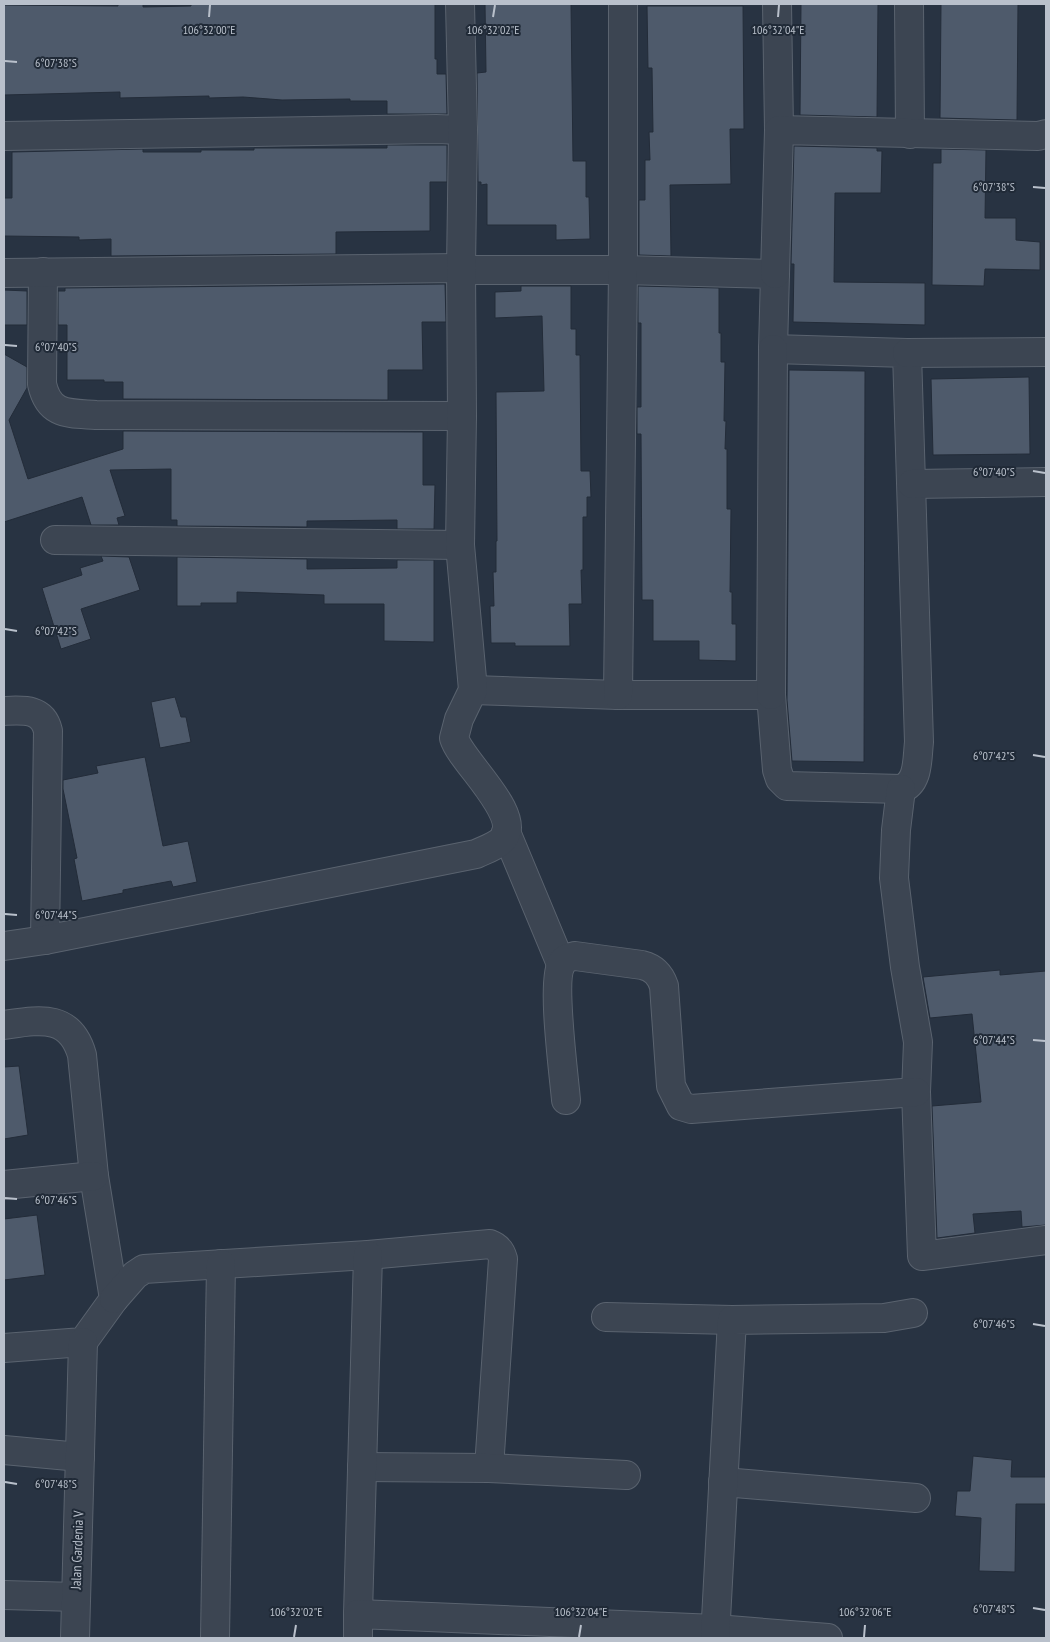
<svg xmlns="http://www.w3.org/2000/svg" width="1050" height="1642" font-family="'PT Sans Narrow',sans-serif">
<rect width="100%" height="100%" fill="#283342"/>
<!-- building -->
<g fill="#4e5a6b" stroke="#232c39">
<polygon points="118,4 143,4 143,7 191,6 191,4 435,4 435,59 437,59 437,74 446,74 447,114 387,114 387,101 350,101 350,99 282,100 243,97 209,98 209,96 120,98 120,92 4,95 4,5 118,6"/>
<polygon points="485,4 571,4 573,161 586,161 586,197 589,197 590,239 556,240 556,225 487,225 487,184 481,185 481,182 478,182 477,73 486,72"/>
<polygon points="801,4 878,4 877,117 800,115"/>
<polygon points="941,4 1018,4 1017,120 940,118"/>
<polygon points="647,6 743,6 744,129 730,129 731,184 670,185 671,256 639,255 639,200 645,200 645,160 650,160 649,132 653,132 652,68 648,68"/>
<polygon points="387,145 447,145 447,182 430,182 430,231 336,232 336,254 111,256 111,239 79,240 79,237 4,236 4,198 12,198 12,152 143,149 143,152 201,152 201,150 254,150 254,148 387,148"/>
<polygon points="794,146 877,148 877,151 882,151 881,193 835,193 834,282 925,283 925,325 793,322 794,264 791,264"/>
<polygon points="941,149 986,150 985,218 1016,218 1016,240 1040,242 1040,270 985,269 984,286 932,285 933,163 941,163"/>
<polygon points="445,284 446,322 422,322 423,370 388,370 388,400 123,399 123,382 104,382 104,380 67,380 67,325 58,325 58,291 65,291 65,288"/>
<polygon points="521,286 571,286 571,329 576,329 576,355 580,355 581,471 590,471 591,497 587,497 587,517 583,517 583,570 581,570 582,604 569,604 570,646 515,646 515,643 491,643 490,606 494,606 493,572 496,572 496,541 497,541 496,392 544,391 542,316 495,318 495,292 521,291"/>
<polygon points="638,286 719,288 719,333 721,333 721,362 725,362 724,421 726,421 725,449 727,449 727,509 731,509 730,592 732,592 732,624 736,624 736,661 699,660 699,641 653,641 653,600 642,600 641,434 637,434 637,407 641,407 641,323 638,323"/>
<polygon points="4,290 27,291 27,325 4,325"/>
<polygon points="4,354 27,367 27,388 9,420 28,479 123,449 123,431 423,432 423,485 435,485 434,529 397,529 397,520 307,521 307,527 177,526 177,520 171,520 171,469 110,470 125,516 117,518 119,525 91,525 82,497 4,522"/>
<polygon points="789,370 865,371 864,762 792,761 787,700"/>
<polygon points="1029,377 1030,454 933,455 931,379"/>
<polygon points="101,556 129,557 140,590 81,609 91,639 61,649 42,588 82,575 80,568 103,561"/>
<polygon points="177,557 307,559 307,569 397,568 397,560 434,560 434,642 384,641 384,604 324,604 324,595 237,592 237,603 201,603 201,606 177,606"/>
<polygon points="175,697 181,717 186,717 191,742 160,748 151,702"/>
<polygon points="145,757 163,846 188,841 197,882 173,887 171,881 123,890 123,893 82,901 74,859 77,858 63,789 63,780 98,773 96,766"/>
<polygon points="1000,970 1000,975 1046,971 1046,1225 1022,1227 1021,1211 973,1214 975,1233 937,1238 932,1106 981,1102 972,1014 930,1018 923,977"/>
<polygon points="19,1066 28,1135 4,1139 4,1067"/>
<polygon points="37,1215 45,1275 4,1280 4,1219"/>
<polygon points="973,1456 1012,1460 1011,1477 1046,1477 1046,1504 1016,1504 1015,1572 979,1571 981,1518 955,1516 957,1491 970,1491"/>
</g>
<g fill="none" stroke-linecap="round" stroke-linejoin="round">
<defs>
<g id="minor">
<polyline points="777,4 779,130"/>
<polyline points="909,4 910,134"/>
<polyline points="4,136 436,129 463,130"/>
<path d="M 43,272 L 42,384 C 49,416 69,413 96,415 L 462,416"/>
<path d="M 4,273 L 461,268 L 473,270 L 623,270 L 775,274 L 773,349 L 907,353 L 919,742 C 917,759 919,783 901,789 L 787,786 L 780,779 L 777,770 L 771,695 L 618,695 L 473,690"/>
<polyline points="775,274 779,130 1038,136 1046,134"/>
<polyline points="907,353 1046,352"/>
<polyline points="912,484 1046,482"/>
<polyline points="55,540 460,545"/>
<polyline points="618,695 623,270 623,4"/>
<polyline points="771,695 773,349"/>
<path d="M 4,711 C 23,710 43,708 48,731 L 45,940"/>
<polyline points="901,789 896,830 894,878 905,967 918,1042 916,1092 922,1256 1046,1240"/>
<polyline points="506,832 561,964"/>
<path d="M 4,946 L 45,940 L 476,854 C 484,850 497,846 503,839 C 523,814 461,762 454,738 L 459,719 L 473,690 L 460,545 L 462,416 L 461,268 L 463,130 L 460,4"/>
<path d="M 4,1025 C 39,1020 70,1013 82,1055 L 94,1176 L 114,1299 L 83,1342 L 4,1348"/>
<path d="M 566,1100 C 564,1076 551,979 562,963 C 565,958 570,957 575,956 L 642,965 C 654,968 660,974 664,986 L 671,1086 L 681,1106 L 691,1109 L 916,1092"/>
<polyline points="4,1185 94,1176"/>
<path d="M 114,1299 L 135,1275 L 144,1269 L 368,1255 L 490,1244 C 498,1247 501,1251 503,1259 L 489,1468"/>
<polyline points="606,1317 732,1320"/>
<polyline points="4,1450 80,1457"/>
<polyline points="362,1467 489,1468 626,1475"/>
<polyline points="723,1482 916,1498"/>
<polyline points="4,1595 76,1597"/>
<polyline points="358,1614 368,1255"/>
<polyline points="75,1638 83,1342"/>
<polyline points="215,1638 221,1264"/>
<polyline points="358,1638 358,1614 716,1629 828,1638"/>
<polyline points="715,1638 732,1320 884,1318 913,1313"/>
</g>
</defs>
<!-- minor casing -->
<use href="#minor" stroke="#5a636f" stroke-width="30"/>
<!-- minor -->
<use href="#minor" stroke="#3c4552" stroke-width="28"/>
</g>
<!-- ticks -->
<path fill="none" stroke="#b9c0cb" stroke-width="2" d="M 209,17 L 210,5M 493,17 L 495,5M 778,17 L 779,5M 5,61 L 17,62M 1033,187 L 1045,188M 5,345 L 17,346M 1033,471 L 1045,473M 5,629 L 17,631M 1033,755 L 1045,757M 5,914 L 17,915M 1033,1040 L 1045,1041M 5,1198 L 17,1199M 1033,1324 L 1045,1326M 5,1482 L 17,1484M 1033,1608 L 1045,1610M 294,1637 L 296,1625M 579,1637 L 581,1625M 864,1637 L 865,1625"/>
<g text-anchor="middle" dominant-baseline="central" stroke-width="4" stroke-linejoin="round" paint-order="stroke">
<!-- street labels -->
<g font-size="14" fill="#b9c0cb" stroke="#202a37">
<text transform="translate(77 1550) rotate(-88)">Jalan Gardenia V</text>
</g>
</g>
<g font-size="12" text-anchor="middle" fill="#b9c0cb" stroke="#202a37" stroke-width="4" stroke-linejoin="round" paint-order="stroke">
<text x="209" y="34">106°32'00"E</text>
<text x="493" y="34">106°32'02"E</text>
<text x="778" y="34">106°32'04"E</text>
<text x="56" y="67">6°07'38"S</text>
<text x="994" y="191">6°07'38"S</text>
<text x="56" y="351">6°07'40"S</text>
<text x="994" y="476">6°07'40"S</text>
<text x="56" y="635">6°07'42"S</text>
<text x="994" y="760">6°07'42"S</text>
<text x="56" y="919">6°07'44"S</text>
<text x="994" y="1044">6°07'44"S</text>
<text x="56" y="1204">6°07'46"S</text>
<text x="994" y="1328">6°07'46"S</text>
<text x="56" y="1488">6°07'48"S</text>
<text x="994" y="1613">6°07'48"S</text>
<text x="296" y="1616">106°32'02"E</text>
<text x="581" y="1616">106°32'04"E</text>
<text x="865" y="1616">106°32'06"E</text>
</g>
<!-- border -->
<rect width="1050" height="1642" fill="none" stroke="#b9c0cb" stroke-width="10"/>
</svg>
